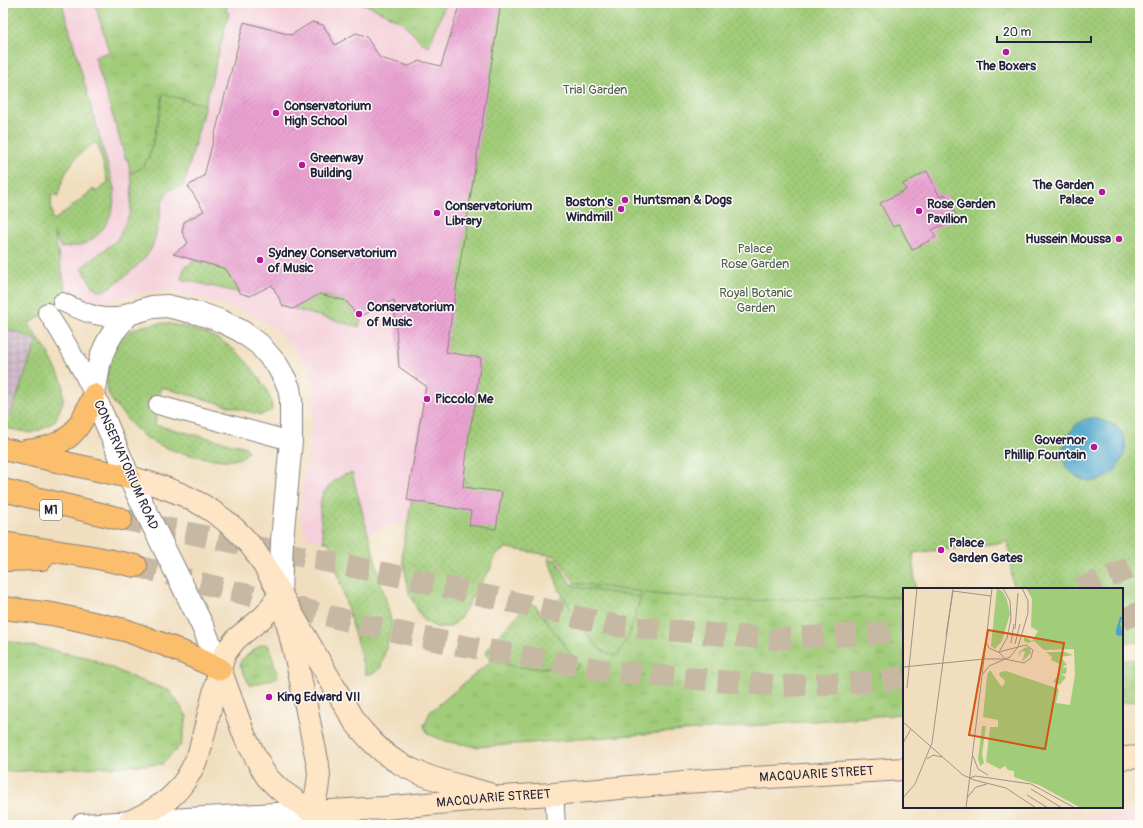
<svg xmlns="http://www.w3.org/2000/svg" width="1143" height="828" font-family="Pangolin,sans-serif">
<defs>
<pattern id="industrial-grid" width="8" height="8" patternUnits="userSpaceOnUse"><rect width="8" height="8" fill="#d1bdcb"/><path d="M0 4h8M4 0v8" fill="none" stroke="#b3a2af"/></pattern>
<pattern id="grass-tufts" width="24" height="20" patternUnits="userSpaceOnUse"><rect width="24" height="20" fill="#a1cc79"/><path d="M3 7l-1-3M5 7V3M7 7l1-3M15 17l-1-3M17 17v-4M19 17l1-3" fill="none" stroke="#8aaf6a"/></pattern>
<pattern id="garden-dots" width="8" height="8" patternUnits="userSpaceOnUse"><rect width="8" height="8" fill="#a1cc79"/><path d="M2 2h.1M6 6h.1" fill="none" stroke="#8aaf6a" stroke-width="1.8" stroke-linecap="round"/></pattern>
<pattern id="building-hatch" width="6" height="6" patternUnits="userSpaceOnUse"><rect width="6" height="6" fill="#eaa3d2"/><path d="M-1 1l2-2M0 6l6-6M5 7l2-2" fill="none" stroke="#c88cb5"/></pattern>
</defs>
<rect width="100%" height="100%" fill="#fdfcf7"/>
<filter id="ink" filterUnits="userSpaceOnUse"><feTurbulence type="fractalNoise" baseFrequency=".025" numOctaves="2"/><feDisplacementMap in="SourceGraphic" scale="8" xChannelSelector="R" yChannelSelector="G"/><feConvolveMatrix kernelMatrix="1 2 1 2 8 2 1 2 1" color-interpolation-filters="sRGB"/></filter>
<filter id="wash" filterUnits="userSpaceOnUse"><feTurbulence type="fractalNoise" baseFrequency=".012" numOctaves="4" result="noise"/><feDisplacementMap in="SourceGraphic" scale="16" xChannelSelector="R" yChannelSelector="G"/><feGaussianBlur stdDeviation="0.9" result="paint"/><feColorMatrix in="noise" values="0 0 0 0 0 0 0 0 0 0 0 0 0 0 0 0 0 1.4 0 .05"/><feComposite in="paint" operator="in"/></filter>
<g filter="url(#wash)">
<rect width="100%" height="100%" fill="#f0debe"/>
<!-- built -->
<g fill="#f5cfda">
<polygon points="62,3 489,3 408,521 368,533 351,473 345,474 320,518 324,542 308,538 302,521 300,507 301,495 312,433 313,403 313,386 309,374 304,363 297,352 276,329 245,312 211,301 168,290 156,291 125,296 111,301 103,303 90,302 80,298 70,292 67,297 53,230 112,181"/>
<polygon points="1140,813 1140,825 946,825"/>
</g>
<!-- industrial -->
<polygon fill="url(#industrial-grid)" points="3,327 37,339 9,417 3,414"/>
<!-- grass -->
<g fill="url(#grass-tufts)" stroke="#62775a">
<path d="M 95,3 L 152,3 L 153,6 L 163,3 L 228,3 L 226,12 L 229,13 L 205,105 L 163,94 C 160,110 153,153 144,165 C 140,170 135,171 130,173 L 128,159 L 126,160 L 95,57 L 109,52 Z"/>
<polygon points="359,3 446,3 429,46 424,45 402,22 367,5"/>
<polygon points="928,551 913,553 915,589 904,589 904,714 478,747 446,741 428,734 424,726 430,712 530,628 575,583"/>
<polygon points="1122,624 1140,624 1140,642 1122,643"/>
<polygon points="3,640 90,658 134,678 170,691 187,716 181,745 162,764 3,772"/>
<polygon points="266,644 269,646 278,677 250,686 240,665 241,660 261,645"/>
<polygon points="1122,660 1140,660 1140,701 1122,702"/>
</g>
<!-- garden -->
<g fill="url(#garden-dots)" stroke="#62775a" fill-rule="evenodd">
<path d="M 3,3 L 62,3 L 114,188 C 116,211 106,232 86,243 C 78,247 69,246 61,248 L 54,233 L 67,297 L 47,312 L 28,324 L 46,349 L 63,383 L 63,402 L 55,421 L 42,429 L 31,433 L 6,428 L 37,340 L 3,327 ZM 97,142 L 108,182 L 96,192 L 94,189 L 53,221 L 51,203 L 52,194 L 58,196 C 63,172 75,153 97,142 Z"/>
<polygon points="489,3 1140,3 1140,624 1122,624 1122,589 1013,589 1008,542 913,553 915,589 904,589 904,597 741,601 655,594 575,583 556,556 506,548 496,555 490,570 481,583 460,618 451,627 436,627 423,620 409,593 402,554 416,474"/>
<path d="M 163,94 L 205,105 L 184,186 C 172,187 167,191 162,202 C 160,214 157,233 153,244 C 151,251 146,257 141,262 C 135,268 107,293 99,291 C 93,290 85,273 82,267 L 117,240 L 130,213 L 132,184 L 130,173 C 135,171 140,170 144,165 C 153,153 160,110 163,94 Z"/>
<polygon points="193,260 243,273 240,293 181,279 185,266 187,266 192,263"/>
<polygon points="300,289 352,302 362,315 359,327 293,309 302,304 303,295"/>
<path d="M 165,323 C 208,331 234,341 260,379 C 266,389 272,399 272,410 L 261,415 L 161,387 L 155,425 L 246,447 L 248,452 C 237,464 222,460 208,458 C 186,455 163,449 145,437 C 137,432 112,403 109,395 C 104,383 108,359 115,348 C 120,339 130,330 140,327 C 147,324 157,324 165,323 Z"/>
<path d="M 352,473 L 392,624 L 385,652 L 381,667 L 376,672 L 366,675 L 329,542 L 324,542 C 322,527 316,506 324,492 C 326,490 328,487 330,485 C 336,479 343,474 352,473 Z"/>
<polygon points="548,558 556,560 570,582 575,587 641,597 630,633 620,652 614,656 601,650 583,629 560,591"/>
<polygon points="530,603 535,605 578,664 579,667 575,669 516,667 490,659 486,653 489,647 524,608"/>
</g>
<!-- water -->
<path fill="#4ca4c9" stroke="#376382" d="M 1093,418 C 1102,421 1115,423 1121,431 C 1122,432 1123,435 1123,436 C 1126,444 1126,447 1124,454 C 1118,472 1104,485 1084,480 C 1077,478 1071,472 1066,468 L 1062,450 C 1070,435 1073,419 1093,418 Z"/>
<g id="blocks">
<!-- building -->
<g fill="url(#building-hatch)">
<polygon points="460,3 501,3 446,352 481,358 475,405 469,433 463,487 502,492 496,529 469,525 471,511 407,500 426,386 399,367 394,300 358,317 346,301 320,294 293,309 283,306 272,285 250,296 240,293 226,269 173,254 188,243 182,232 184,222 204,211 188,186 204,176 244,22 291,35 312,22 323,25 335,45 356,33 366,36 380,58 409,66 420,61 441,66"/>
<polygon points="927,171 940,197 945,194 957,218 932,230 936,237 912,250 899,224 893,227 880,203 906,190 903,184"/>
</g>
</g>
</g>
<g filter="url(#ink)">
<use href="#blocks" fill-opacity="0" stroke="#89807c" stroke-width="1"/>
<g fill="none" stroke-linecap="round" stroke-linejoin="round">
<!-- motorway-tunnel -->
<g stroke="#c7b8a4" stroke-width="22" stroke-dasharray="22 11" stroke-linecap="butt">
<polyline points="121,519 412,579 618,626 773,639 881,633 904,629"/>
<polyline points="136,566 352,622 458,645 614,672 781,686 874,682 904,677"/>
<polyline points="1079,589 1140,564"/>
<polyline points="1122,620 1140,612"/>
</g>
<defs>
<g id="service">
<path d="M 62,302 C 83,312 106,323 129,314"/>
<path d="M 47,312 C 65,339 80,366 94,395"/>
<polyline points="158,405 291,441"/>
<polyline points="554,794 556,825"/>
</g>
<g id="minor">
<polyline points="220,669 204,629 129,477 94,395 99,365 102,354 107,343 114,331 129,314 152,307 167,306 201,314 221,321 241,331 259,344 277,365 286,381 289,388 291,400 291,441 282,541 280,593"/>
<polyline points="82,825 312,812"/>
</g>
<g id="secondary">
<path d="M 129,477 C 142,481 155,484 168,489 C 199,500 230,520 251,546 C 256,552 261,560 265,567 L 354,721 C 367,737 381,753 399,763 C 426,779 459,785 489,794"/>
<polyline points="286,618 298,667 318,765 319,775 317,790 312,812 315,825"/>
<polyline points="220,669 245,737 262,769 267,777 279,789 312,812"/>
<polyline points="1122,758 1140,757"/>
<path id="s1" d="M 312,812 L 384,808 L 501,797 L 554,794 L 684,782 L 904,769"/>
<path d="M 129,822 C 166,805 184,792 199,753 L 220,669 L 225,653 L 236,639 L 262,618 L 268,612 L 280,593"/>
</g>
<g id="motorway">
<polyline points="3,449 129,477"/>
<path d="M 26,451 C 69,446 78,433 94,395"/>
<polyline points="3,490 121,519"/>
<polyline points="3,543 93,557 136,566"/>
<polyline points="3,560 42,559"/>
<polyline points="3,608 52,614 125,630 173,648 220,669"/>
</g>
</defs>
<!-- service casing -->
<use href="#service" stroke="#89807c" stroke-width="20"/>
<!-- minor casing -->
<use href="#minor" stroke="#89807c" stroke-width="24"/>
<!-- secondary casing -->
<use href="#secondary" stroke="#89807c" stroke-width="24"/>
<!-- motorway casing -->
<use href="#motorway" stroke="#89807c" stroke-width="24"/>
<!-- service -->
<use href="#service" stroke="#fff" stroke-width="18"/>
<!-- minor -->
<use href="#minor" stroke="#fff" stroke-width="22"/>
<!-- secondary -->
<use href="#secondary" stroke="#fde5c5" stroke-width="22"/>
<!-- motorway -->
<use href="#motorway" stroke="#fabe6d" stroke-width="22"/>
</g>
</g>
<!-- markers -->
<g fill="#b5179e" stroke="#fdfcf7" stroke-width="1.5">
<circle cx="1006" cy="52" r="4"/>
<circle cx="276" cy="113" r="4"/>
<circle cx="302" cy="165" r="4"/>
<circle cx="1102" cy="192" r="4"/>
<circle cx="625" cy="200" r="4"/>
<circle cx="621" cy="209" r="4"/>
<circle cx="919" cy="211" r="4"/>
<circle cx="437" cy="213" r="4"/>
<circle cx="1119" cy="239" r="4"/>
<circle cx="260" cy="260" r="4"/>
<circle cx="359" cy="314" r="4"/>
<circle cx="427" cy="399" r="4"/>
<circle cx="1094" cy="447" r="4"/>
<circle cx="941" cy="550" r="4"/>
<circle cx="269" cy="697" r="4"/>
</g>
<g text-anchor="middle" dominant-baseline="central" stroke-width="3" stroke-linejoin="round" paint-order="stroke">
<!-- shield labels -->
<rect fill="#fdfcf7" stroke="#646373" stroke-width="1" x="40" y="500" width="22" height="20" rx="3"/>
<g font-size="12" font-weight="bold" fill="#22223b">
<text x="51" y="510">M1</text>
</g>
<!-- poi labels -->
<g font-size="13" font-weight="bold" fill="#22223b" stroke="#fdfcf7" text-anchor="start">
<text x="1006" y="66" text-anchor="middle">The Boxers</text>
<text x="284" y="106">Conservatorium<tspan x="284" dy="15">High School</tspan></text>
<text x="310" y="158">Greenway<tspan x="310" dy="15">Building</tspan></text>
<text x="1094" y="185" text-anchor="end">The Garden<tspan x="1094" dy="15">Palace</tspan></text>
<text x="633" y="200">Huntsman &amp; Dogs</text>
<text x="613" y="202" text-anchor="end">Boston’s<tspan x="613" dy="15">Windmill</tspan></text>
<text x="927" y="204">Rose Garden<tspan x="927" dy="15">Pavilion</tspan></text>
<text x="445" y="206">Conservatorium<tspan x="445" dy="15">Library</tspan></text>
<text x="1111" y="239" text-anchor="end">Hussein Moussa</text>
<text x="268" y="253">Sydney Conservatorium<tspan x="268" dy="15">of Music</tspan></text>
<text x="367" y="307">Conservatorium<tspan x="367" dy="15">of Music</tspan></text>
<text x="435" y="399">Piccolo Me</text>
<text x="1086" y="440" text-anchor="end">Governor<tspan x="1086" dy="15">Phillip Fountain</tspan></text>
<text x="949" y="543">Palace<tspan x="949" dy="15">Garden Gates</tspan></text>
<text x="277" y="697">King Edward VII</text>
</g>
<!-- park labels -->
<g font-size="13" fill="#4e5e51" stroke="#fdfcf7">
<text x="595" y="90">Trial Garden</text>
<text x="755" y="249">Palace<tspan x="755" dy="15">Rose Garden</tspan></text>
<text x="756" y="293">Royal Botanic<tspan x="756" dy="15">Garden</tspan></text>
</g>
<!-- street labels -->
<g font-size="13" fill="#22223b" stroke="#fdfcf7">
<text transform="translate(126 465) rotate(66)">CONSERVATORIUM ROAD</text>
<text stroke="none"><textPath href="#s1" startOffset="506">MACQUARIE STREET</textPath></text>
<text stroke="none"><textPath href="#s1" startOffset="182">MACQUARIE STREET</textPath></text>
</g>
</g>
<!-- overview -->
<g transform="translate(903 588)">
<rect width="220" height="220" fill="#f0debe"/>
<path d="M 94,0 L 100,4 L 104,12 L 107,26 L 99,53 L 92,61 L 88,58 ZM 143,64 L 162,64 L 170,67 L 158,69 L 164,77 L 159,79 L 164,80 L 163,86 L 158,86 L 163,89 L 157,97 L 150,94 L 156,86 L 157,76 L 148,72 L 149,69 ZM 87,82 L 98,98 L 95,132 L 80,129 L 84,87 ZM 79,138 L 83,138 L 79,166 L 81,175 L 77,178 L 75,171 Z" fill="#a1cc79"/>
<path d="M 123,0 L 220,0 L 220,220 L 178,220 L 136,197 L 111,189 L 111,183 L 105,182 L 102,178 L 97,181 L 83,174 L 87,139 L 95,139 L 95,130 L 91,130 L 96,105 L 91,101 L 101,97 L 102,93 L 96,87 L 97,84 L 103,83 L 156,101 L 153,115 L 167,117 L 172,87 L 171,61 L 141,62 L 131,53 L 125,55 L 121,53 L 121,49 L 129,53 L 135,43 L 128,39 L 129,11 ZM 123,59 L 127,60 L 128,65 L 119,74 L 122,64 L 119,63 L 115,69 L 117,63 Z" fill="#a1cc79"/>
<path d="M 220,28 L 217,36 L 220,47 L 216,48 L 213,47 L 213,42 L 217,29 Z" fill="#4ca4c9"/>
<path fill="none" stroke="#9e938a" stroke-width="1" d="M 50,3 L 88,8M 112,41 L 115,5M 43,47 L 50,3M 83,54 L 86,60 L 97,65 L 102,71M 108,55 L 111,36M 112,56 L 117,36M 115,59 L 125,25 L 125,13 L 119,0M 96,64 L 123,57 L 130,62 L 128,70 L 121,75 L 102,71M 96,64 L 104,50 L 108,31 L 107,13 L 100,0M 81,71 L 89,0M 0,79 L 81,71 L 102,71M 80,86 L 86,78 L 107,69 L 115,59M 4,100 L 14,0M 0,134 L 60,187 L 71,192 L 103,200 L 133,220M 0,155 L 8,141M 70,168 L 75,181 L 85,187M 24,171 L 30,167 L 39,169M 67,190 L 72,188 L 128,196 L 172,220M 128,201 L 159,220M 124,207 L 145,220M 0,210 L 12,196 L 29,155 L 50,0M 64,210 L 73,199 L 84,196M 63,220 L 81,71"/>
<path fill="#d45411" fill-opacity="0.15" stroke="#d45411" stroke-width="2" d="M 85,42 L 161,55 L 142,161 L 66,147 Z"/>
<rect width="220" height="220" fill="none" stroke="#22223b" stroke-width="2"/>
</g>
<!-- margin -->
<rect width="1143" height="828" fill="none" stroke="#fdfcf7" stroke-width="16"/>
<!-- scale -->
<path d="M997 36v6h94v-6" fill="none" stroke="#22223b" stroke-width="2"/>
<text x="1003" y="36" font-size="12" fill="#22223b" stroke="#fdfcf7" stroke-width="3" paint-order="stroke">20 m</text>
</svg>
